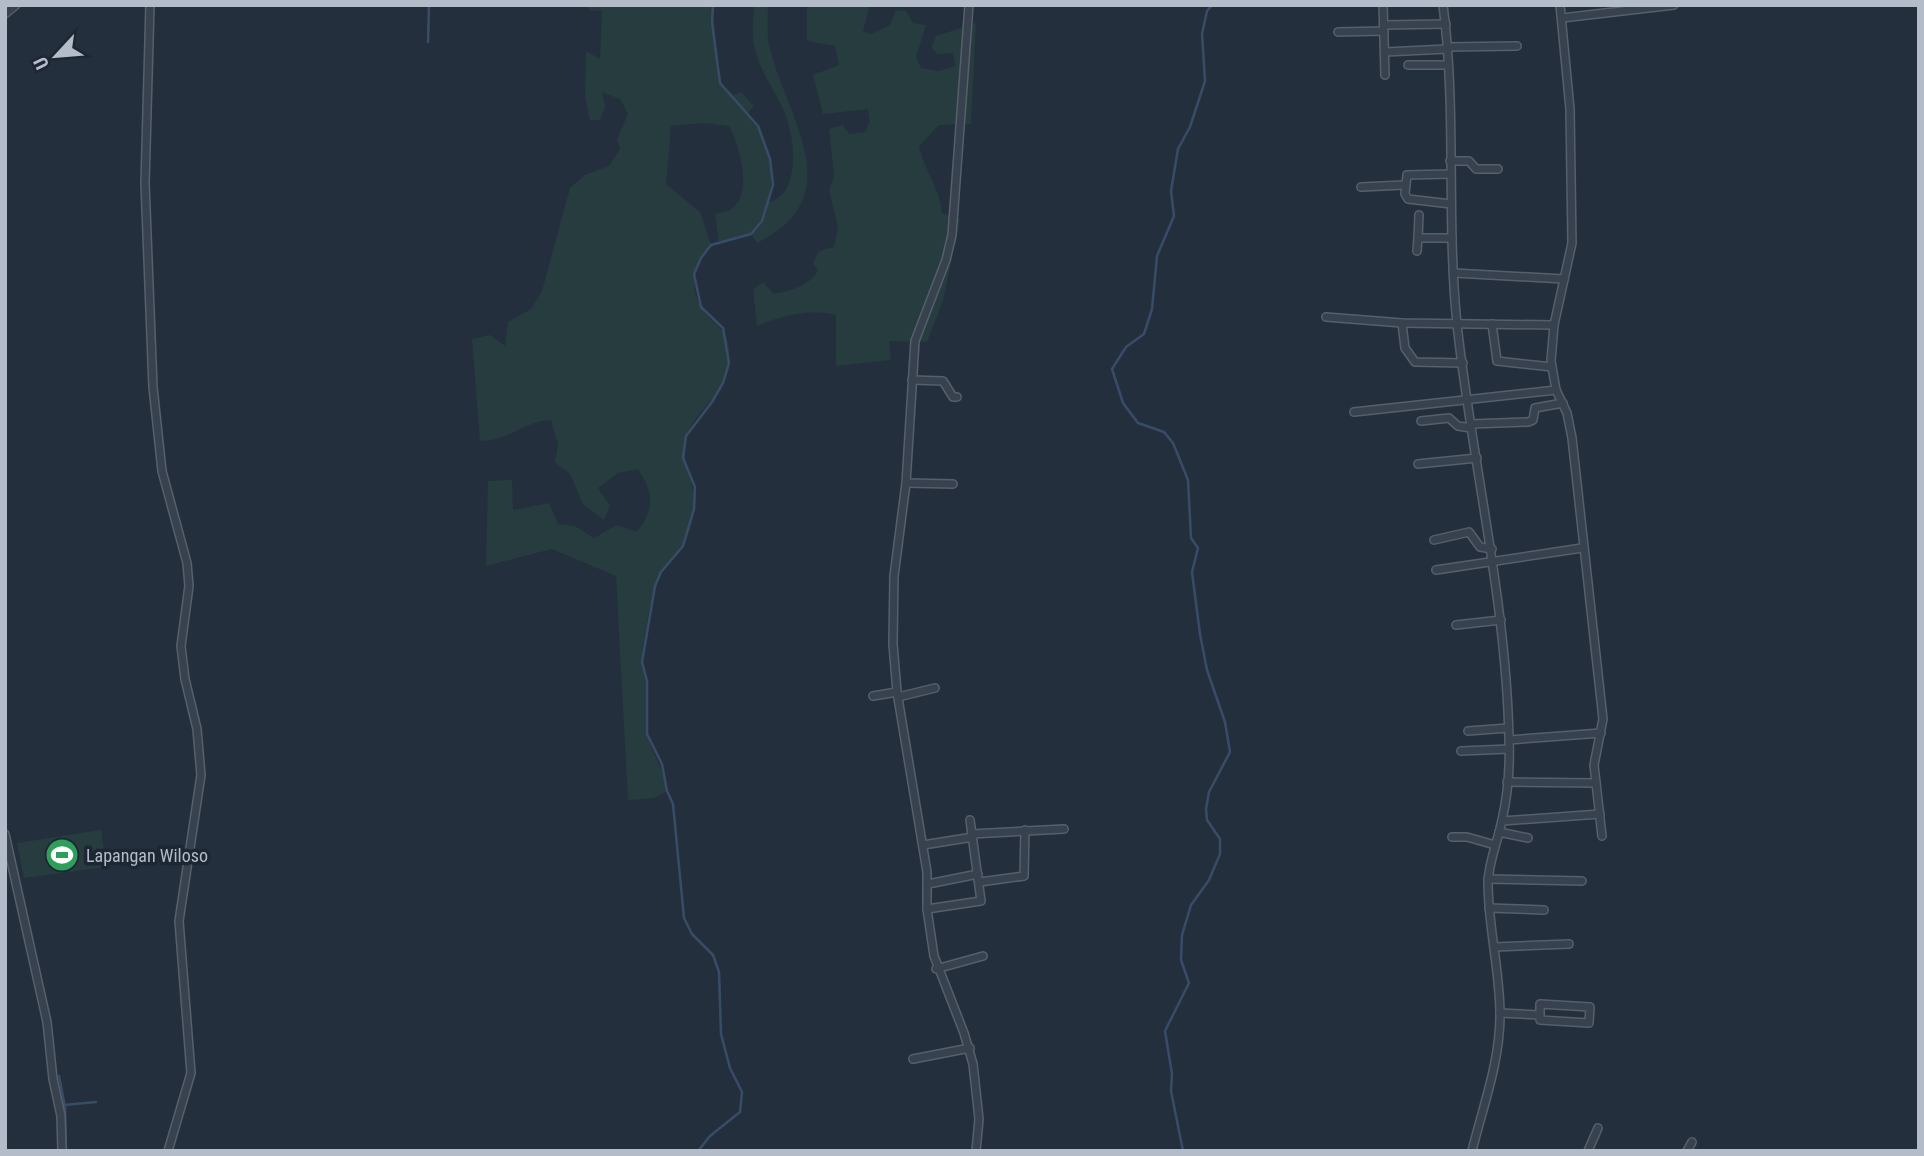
<svg xmlns="http://www.w3.org/2000/svg" width="1924" height="1156" font-family="'Roboto Condensed',sans-serif">
<rect width="100%" height="100%" fill="#242f3e"/>
<!-- green -->
<g fill="#263c3f">
<path d="M 589,5 L 713,5 L 717,68 L 720,83 L 733,95 L 741,92 L 754,106 L 748,113 C 769,140 773,169 770,202 C 799,193 795,146 788,122 C 781,98 763,78 756,53 C 751,39 753,20 754,5 L 768,6 C 768,20 766,35 770,49 C 788,119 851,197 757,243 L 751,234 L 719,243 L 715,214 C 720,212 728,212 731,209 C 754,194 739,145 729,126 L 704,123 L 671,126 L 666,184 L 700,212 L 711,245 C 697,263 687,286 702,308 C 717,331 731,326 729,362 C 727,396 692,411 686,439 C 680,466 698,485 694,511 C 689,550 667,555 656,585 C 651,599 641,650 642,663 C 643,672 647,680 648,689 C 648,704 644,723 648,737 C 654,758 664,767 667,791 L 654,798 L 628,800 L 616,576 L 552,549 L 486,566 L 488,481 L 512,480 L 513,510 L 549,503 L 558,524 L 575,526 L 594,538 L 617,525 L 637,532 C 655,509 654,493 638,469 L 618,473 L 598,488 L 610,506 L 604,520 L 583,504 L 570,474 L 555,462 L 558,444 L 551,420 C 523,421 513,440 480,441 L 472,339 L 490,335 L 505,346 L 508,322 L 531,309 L 542,291 L 570,188 L 585,175 L 609,166 L 620,149 L 617,139 L 628,114 L 620,99 L 602,92 L 605,107 L 600,120 L 590,120 L 585,97 L 586,51 L 600,59 L 602,11 L 589,10 Z"/>
<path d="M 807,5 L 870,5 L 863,31 L 871,34 L 890,25 L 896,10 L 906,11 L 913,23 L 926,25 L 916,57 L 921,68 L 939,71 L 955,66 L 953,53 L 938,54 L 931,48 L 936,36 L 976,23 L 971,124 L 939,125 L 919,146 C 924,170 940,188 942,213 L 960,219 L 943,301 L 927,342 L 889,341 L 891,360 L 836,366 L 836,315 C 809,308 782,316 757,326 L 753,289 L 763,282 L 774,294 C 792,290 807,287 818,271 L 813,263 L 819,251 L 834,247 L 838,227 L 829,190 L 834,176 L 829,129 L 843,125 L 849,134 L 865,132 L 870,121 L 868,109 L 823,114 L 813,75 L 839,65 L 835,46 L 807,41 Z"/>
<polygon points="101,830 106,867 24,878 17,843"/>
</g>
<g fill="none" stroke-linecap="round" stroke-linejoin="round">
<!-- stream -->
<g stroke="#394c67" stroke-width="2.5">
<polyline points="428,42 429,5"/>
<polyline points="59,1076 65,1107 66,1151"/>
<polyline points="64,1105 96,1102"/>
<polyline points="698,1151 710,1136 740,1112 742,1092 730,1068 721,1034 719,972 713,955 692,934 684,918 673,804 667,791 662,764 647,734 647,681 642,662 655,586 661,572 683,546 694,509 695,487 683,458 686,436 712,402 723,383 729,363 723,328 701,307 694,274 701,258 711,245 751,234 762,221 773,185 770,159 758,126 720,83 712,22 713,5"/>
<polyline points="1183,1151 1171,1091 1172,1074 1165,1031 1189,983 1181,960 1182,935 1191,905 1209,880 1220,854 1220,839 1207,820 1206,809 1209,792 1230,752 1225,722 1207,670 1200,634 1192,572 1198,548 1191,538 1188,480 1173,443 1164,432 1138,423 1123,403 1112,369 1126,347 1144,334 1152,309 1157,256 1174,216 1171,191 1178,149 1190,127 1205,81 1202,34 1207,11 1212,5"/>
</g>
<defs>
<g id="street">
<polyline points="150,5 145,183 153,387 162,471 187,563 189,586 181,646 185,679 197,729 201,775 179,921 191,1073 168,1151"/>
<polyline points="969,5 952,235 946,260 915,341 906,483 894,576 893,644 897,692 927,872 927,909 934,956 964,1033 973,1064 979,1119 976,1151"/>
<polyline points="1383,5 1385,75"/>
<path d="M 1443,5 C 1457,111 1446,218 1457,324 C 1472,463 1506,598 1509,739 C 1510,765 1508,794 1502,820 C 1498,841 1489,860 1488,882 C 1488,927 1500,970 1500,1015 C 1500,1062 1483,1106 1472,1151"/>
<polyline points="1560,5 1570,109 1572,243 1554,325 1551,361 1556,390 1567,413 1572,438 1603,719 1594,765 1602,836"/>
<polyline points="5,14 16,5"/>
<polyline points="1562,18 1674,5"/>
<polyline points="1384,25 1446,24"/>
<polyline points="1338,32 1384,31"/>
<polyline points="1447,47 1517,46"/>
<polyline points="1385,52 1447,49"/>
<polyline points="1408,65 1448,65"/>
<polyline points="1450,161 1469,161 1476,169 1498,169"/>
<polyline points="1450,174 1407,175 1405,194 1408,199 1451,204"/>
<polyline points="1361,187 1404,185"/>
<polyline points="1418,238 1419,215"/>
<polyline points="1417,251 1418,238 1452,238"/>
<polyline points="1454,273 1564,279"/>
<polyline points="1326,317 1402,323 1554,325"/>
<polyline points="1402,323 1405,348 1415,362 1463,363"/>
<polyline points="1492,324 1497,361 1552,367"/>
<polyline points="912,380 943,381 953,397 957,397"/>
<polyline points="1354,412 1556,390"/>
<polyline points="1421,421 1449,418 1458,426 1471,428"/>
<polyline points="1471,424 1528,422 1533,420 1535,408 1563,403"/>
<polyline points="1418,464 1477,458"/>
<polyline points="906,483 953,484"/>
<polyline points="1434,540 1469,532 1480,547 1492,549"/>
<polyline points="1436,570 1582,548"/>
<polyline points="1456,625 1501,620"/>
<polyline points="873,696 897,692"/>
<polyline points="898,697 935,688"/>
<polyline points="1468,731 1508,728"/>
<polyline points="1509,740 1601,733"/>
<polyline points="1461,751 1509,749"/>
<polyline points="1507,782 1596,783"/>
<polyline points="1502,821 1600,814"/>
<polyline points="1499,832 1528,838"/>
<polyline points="5,834 47,1022 53,1079 61,1116 62,1151"/>
<polyline points="972,834 1064,829"/>
<polyline points="1452,837 1467,837 1495,845"/>
<polyline points="923,845 973,837"/>
<polyline points="1488,879 1582,881"/>
<polyline points="980,882 1024,876 1025,830"/>
<polyline points="928,884 978,874"/>
<polyline points="1489,908 1544,910"/>
<polyline points="927,909 981,901 970,820"/>
<polyline points="1494,947 1569,944"/>
<polyline points="936,969 983,956"/>
<polyline points="1500,1013 1540,1015 1540,1004 1590,1007 1589,1023 1540,1020 1540,1015"/>
<polyline points="913,1059 970,1048"/>
<polyline points="1588,1151 1598,1128"/>
<polyline points="1687,1151 1692,1142"/>
</g>
</defs>
<!-- street casing -->
<use href="#street" stroke="#565f6c" stroke-width="10"/>
<!-- street -->
<use href="#street" stroke="#38414e" stroke-width="7"/>
</g>
<!-- icons -->
<defs>
<symbol id="stadium-disc" viewBox="-11 -11 22 22"><circle r="9.5" fill="#2e9e5b" stroke="#1d2633"/><path d="M0-5a6.5 5 0 1 0 0 10a6.5 5 0 1 0 0-10ZM-3.5-1.8h7v3.6h-7Z" fill="#fff"/></symbol>
</defs>
<g fill-rule="evenodd">
<use href="#stadium-disc" x="43" y="836" width="38" height="38"/>
</g>
<g text-anchor="middle" dominant-baseline="central" stroke-width="7" stroke-linejoin="round" paint-order="stroke">
<!-- poi labels -->
<g font-size="18" fill="#b4bcc9" stroke="#1d2633" text-anchor="start">
<text x="86" y="855">Lapangan Wiloso</text>
</g>
</g>
<!-- border -->
<rect width="1924" height="1156" fill="none" stroke="#b4bcc9" stroke-width="14"/>
<!-- north arrow -->
<g transform="translate(56 56) rotate(244)" stroke="#1d2633" stroke-width="5" paint-order="stroke">
<path d="M0-5L12 26L0 18L-12 26Z" fill="#b4bcc9"/>
<text y="-10" font-size="19" font-weight="bold" text-anchor="middle" fill="#b4bcc9">U</text>
</g>
</svg>
